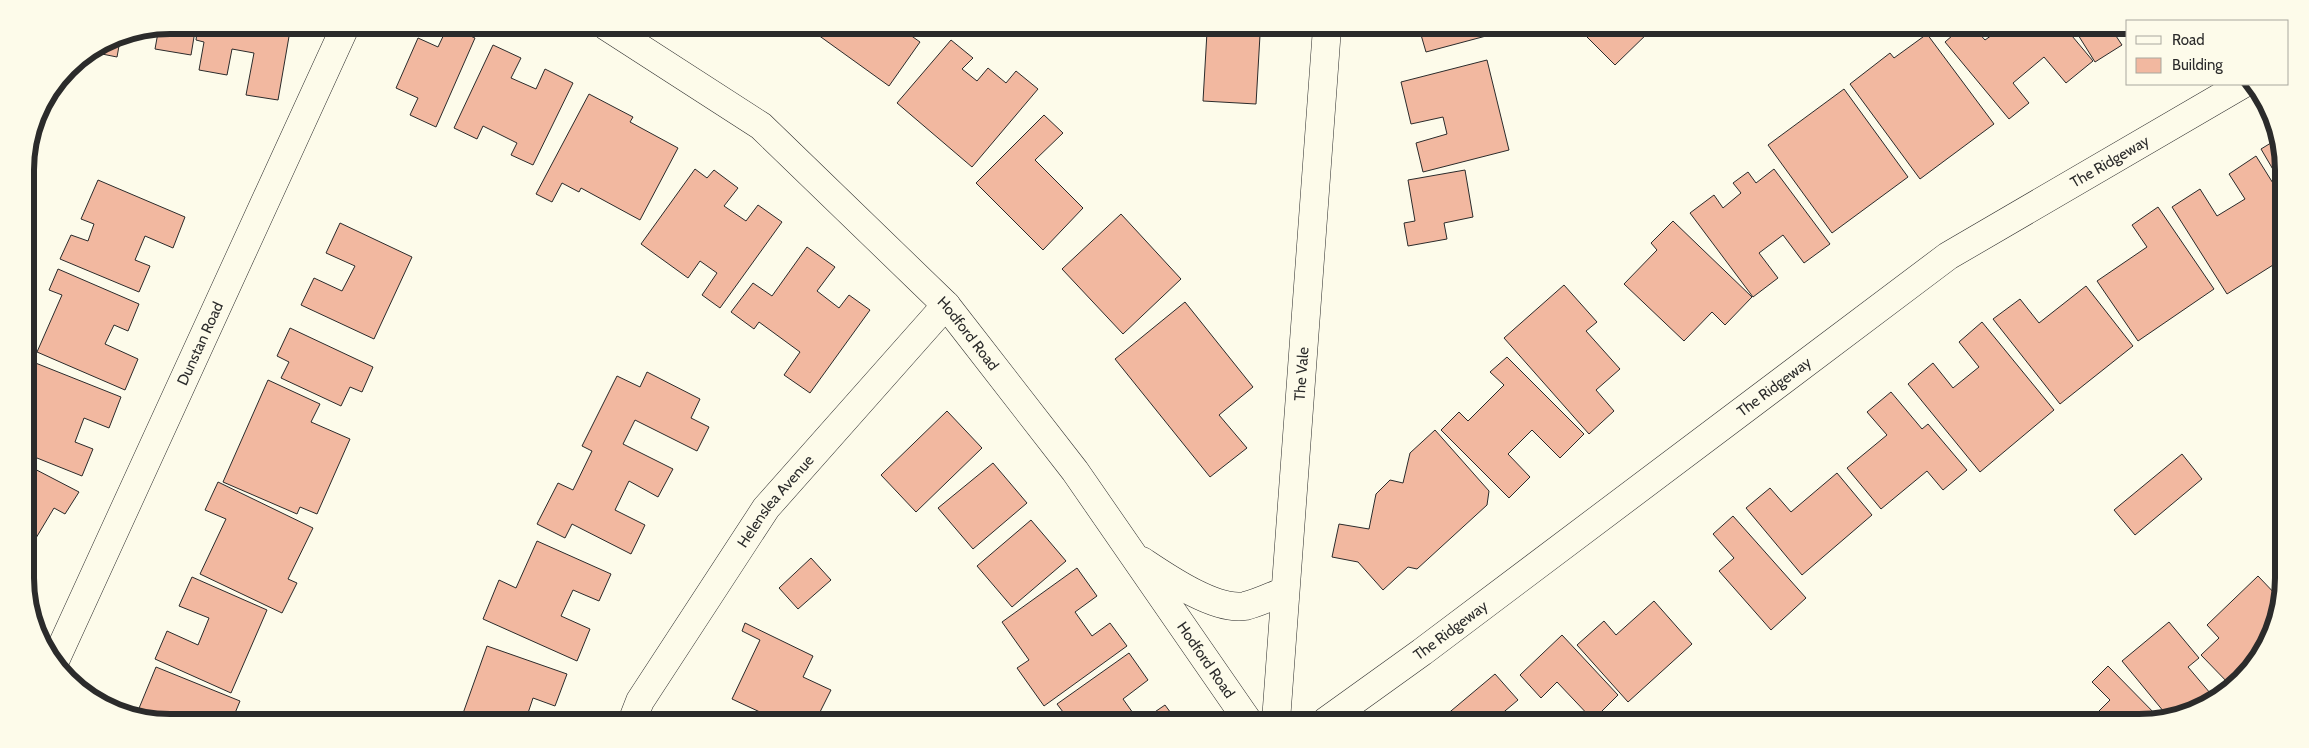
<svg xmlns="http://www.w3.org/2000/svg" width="2309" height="748" font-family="Cabin,sans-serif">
<rect width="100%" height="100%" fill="#fdfbea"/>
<!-- building -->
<g fill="#f2b8a0" stroke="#2b2b2b">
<polygon points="170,25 196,25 191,55 155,49 159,27"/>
<polygon points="198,25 291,25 278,100 246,95 254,53 232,49 227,75 199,70 204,42 196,40"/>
<polygon points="448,26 475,38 436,127 410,115 418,98 396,88 418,38 438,47"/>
<polygon points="807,27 899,27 920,42 889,86"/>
<polygon points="1419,28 1500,28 1501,32 1426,52"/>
<polygon points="1579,29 1652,29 1615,65"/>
<polygon points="1960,29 1976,30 1985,40 1999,30 2067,30 2093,61 2066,83 2044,57 2013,83 2029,103 2009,119 1945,42"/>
<polygon points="2075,30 2112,30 2122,45 2095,62"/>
<polygon points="1207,32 1260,35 1256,104 1203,101"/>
<polygon points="1927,34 1994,124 1920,179 1850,84 1890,53 1894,58"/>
<polygon points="121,35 117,57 92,52 115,36"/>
<polygon points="951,40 973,58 962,69 977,81 988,68 1006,83 1016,71 1038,89 972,167 897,103"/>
<polygon points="493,45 521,58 511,78 536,89 545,69 573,83 533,165 511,155 517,143 483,126 477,139 454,128"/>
<polygon points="1487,60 1509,150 1423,172 1416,143 1447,134 1443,117 1411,124 1401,82"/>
<polygon points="1844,89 1908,177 1832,233 1768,145"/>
<polygon points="589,94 633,117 630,122 678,148 640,220 581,188 579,192 562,183 552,202 536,194"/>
<polygon points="1044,115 1063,133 1035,160 1083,208 1043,250 976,183"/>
<polygon points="2279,138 2281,142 2281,183 2261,149"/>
<polygon points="2256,156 2281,196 2281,260 2227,294 2172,207 2200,189 2217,216 2245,199 2229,174"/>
<polygon points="695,169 707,178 714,170 738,188 724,206 746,221 758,205 782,222 720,308 702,295 717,273 700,261 688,278 641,244"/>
<polygon points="1774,169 1830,244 1804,263 1783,235 1759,253 1778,278 1753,297 1690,213 1714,195 1723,208 1741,193 1733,183 1748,172 1756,183"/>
<polygon points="1465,170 1473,217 1444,223 1447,239 1408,246 1404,223 1415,221 1408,180"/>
<polygon points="98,180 185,217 173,248 145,236 135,260 150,266 139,292 60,259 71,235 88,241 94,224 81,219"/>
<polygon points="2158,207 2214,289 2138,341 2097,281 2147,247 2132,225"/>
<polygon points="1121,214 1181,279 1123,334 1062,269"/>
<polygon points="1673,221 1752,297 1725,325 1712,312 1684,341 1624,284 1657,250 1651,243"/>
<polygon points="340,223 412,257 374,339 301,305 314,278 342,291 355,266 326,253"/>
<polygon points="807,247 835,267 817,291 839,308 849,295 870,310 810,393 784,375 800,352 759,322 754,329 731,312 753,283 772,296"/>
<polygon points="58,269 139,304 128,331 114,325 105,344 138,359 125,390 37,352 62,295 49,290"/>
<polygon points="1564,285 1597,322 1586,331 1620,369 1596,390 1614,411 1589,434 1504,338"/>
<polygon points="2086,286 2133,346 2060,404 1993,319 2020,299 2039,323"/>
<polygon points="1185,302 1253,387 1219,415 1247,448 1210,477 1115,359"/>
<polygon points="1982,322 2054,410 1980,472 1908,384 1933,363 1953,388 1979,367 1959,342"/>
<polygon points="290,328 373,367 362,392 350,387 341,406 281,378 289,362 277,356"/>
<polygon points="1507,357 1584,434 1560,458 1532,430 1508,454 1530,477 1509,498 1441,430 1459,412 1468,421 1504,385 1490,372"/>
<polygon points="33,362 121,397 109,428 84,418 75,442 93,449 82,476 27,454 27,412 36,389 27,386 26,377"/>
<polygon points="647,372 700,399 691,418 709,427 697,451 635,420 623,444 673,469 658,497 629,481 615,510 645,525 631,554 572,524 565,538 537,524 558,483 573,490 592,451 582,446 617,376 640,387"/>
<polygon points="268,380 320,404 311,422 350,439 317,514 300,507 297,514 223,482"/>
<polygon points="1891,392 1922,429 1928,424 1967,470 1943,490 1927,471 1881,509 1847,468 1887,435 1867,412"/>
<polygon points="947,411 982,448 916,512 881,475"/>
<polygon points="1435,430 1489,491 1487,505 1417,569 1408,567 1383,590 1358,562 1332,557 1339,524 1369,529 1376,494 1390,480 1403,483 1410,453"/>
<polygon points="2182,454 2202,479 2135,535 2114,510"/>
<polygon points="993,463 1027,503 973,549 938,508"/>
<polygon points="27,465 79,492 65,514 54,508 27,553"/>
<polygon points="1837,473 1872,515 1802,575 1746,508 1770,488 1791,512"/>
<polygon points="218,482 313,528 288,579 297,583 282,613 200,574 226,519 205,510"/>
<polygon points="1733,516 1806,598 1771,630 1719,571 1734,558 1713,534"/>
<polygon points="1031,520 1066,561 1012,607 977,566"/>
<polygon points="537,541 611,574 599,601 573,590 561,616 590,629 577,661 483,619 499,580 516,588"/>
<polygon points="811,558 831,580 798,609 779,588"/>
<polygon points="1077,568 1097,596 1075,612 1092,636 1110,623 1127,646 1044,706 1017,668 1029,660 1002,622"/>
<polygon points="2258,576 2279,598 2279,616 2260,658 2232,687 2201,655 2219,638 2207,625"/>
<polygon points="192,577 267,610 231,693 155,659 167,631 198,645 209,618 179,606"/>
<polygon points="1654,601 1692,644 1628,702 1577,645 1604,621 1616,635"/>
<polygon points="2169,622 2199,658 2188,667 2216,700 2194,712 2169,718 2122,661"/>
<polygon points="745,623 813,656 803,677 831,690 816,720 775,719 732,699 760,640 742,631"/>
<polygon points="1562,635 1618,695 1593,720 1557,682 1541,698 1520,675"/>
<polygon points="487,646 567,674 555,706 533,698 526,719 461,719"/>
<polygon points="1129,653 1148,680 1123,699 1138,720 1069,720 1057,704"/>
<polygon points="2108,666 2161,720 2148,723 2087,723 2110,700 2092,682"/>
<polygon points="156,667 240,701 233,718 203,716 202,718 135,718"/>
<polygon points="1495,674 1518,700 1493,721 1439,721"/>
<polygon points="1165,705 1176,720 1143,720"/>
<polygon points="425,714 438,719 424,719"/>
<polygon points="2062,715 2069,723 2055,722"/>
</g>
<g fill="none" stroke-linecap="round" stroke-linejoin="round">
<defs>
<g id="minor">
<path id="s1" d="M 606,26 L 761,126 L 946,305 L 1075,471 L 1248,721"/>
<path d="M 1142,561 C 1166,577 1215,611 1245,606 C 1258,603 1272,596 1285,591"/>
<path id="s2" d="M 55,661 L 346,25"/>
<path id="s3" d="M 633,719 L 640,701 L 766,508 L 946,305"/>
<path id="s4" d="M 1276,721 L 1327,28"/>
<path id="s5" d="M 1326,721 L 1422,652 L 1948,256 L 2243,84"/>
</g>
</defs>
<!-- minor casing -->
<use href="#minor" stroke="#2b2b2b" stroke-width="29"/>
<!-- minor -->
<use href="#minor" stroke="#fdfbea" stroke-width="28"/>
</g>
<g text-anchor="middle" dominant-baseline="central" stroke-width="4" stroke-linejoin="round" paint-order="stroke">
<!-- street labels -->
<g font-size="15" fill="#2b2b2b" stroke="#fdfbea">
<text stroke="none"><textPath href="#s5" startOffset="964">The Ridgeway</textPath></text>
<text stroke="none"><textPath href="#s1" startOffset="478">Hodford Road</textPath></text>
<text stroke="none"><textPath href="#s2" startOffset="349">Dunstan Road</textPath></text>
<text stroke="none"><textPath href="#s4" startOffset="348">The Vale</textPath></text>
<text stroke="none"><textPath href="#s5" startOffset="559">The Ridgeway</textPath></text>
<text stroke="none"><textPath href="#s3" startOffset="261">Helenslea Avenue</textPath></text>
<text stroke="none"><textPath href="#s5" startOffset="154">The Ridgeway</textPath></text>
<text stroke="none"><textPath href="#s1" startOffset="882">Hodford Road</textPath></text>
</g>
</g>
<!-- crop -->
<path d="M0 0H2309V748H0ZM170 34H2139A136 136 0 0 1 2275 170V578A136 136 0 0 1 2139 714H170A136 136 0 0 1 34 578V170A136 136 0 0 1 170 34Z" fill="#fdfbea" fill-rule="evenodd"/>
<path fill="none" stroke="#2b2b2b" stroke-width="6" d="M170 34H2139A136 136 0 0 1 2275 170V578A136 136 0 0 1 2139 714H170A136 136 0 0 1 34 578V170A136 136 0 0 1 170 34Z"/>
<!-- legend -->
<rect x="2126" y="20" width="162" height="65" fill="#fdfbea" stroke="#a9a89e"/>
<rect x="2136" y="36" width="25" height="8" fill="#fdfbea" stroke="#a9a89e"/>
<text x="2172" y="45" font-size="15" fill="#2b2b2b">Road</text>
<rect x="2136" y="58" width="25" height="15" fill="#f2b8a0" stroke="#a9a89e"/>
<text x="2172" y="70" font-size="15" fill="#2b2b2b">Building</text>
</svg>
